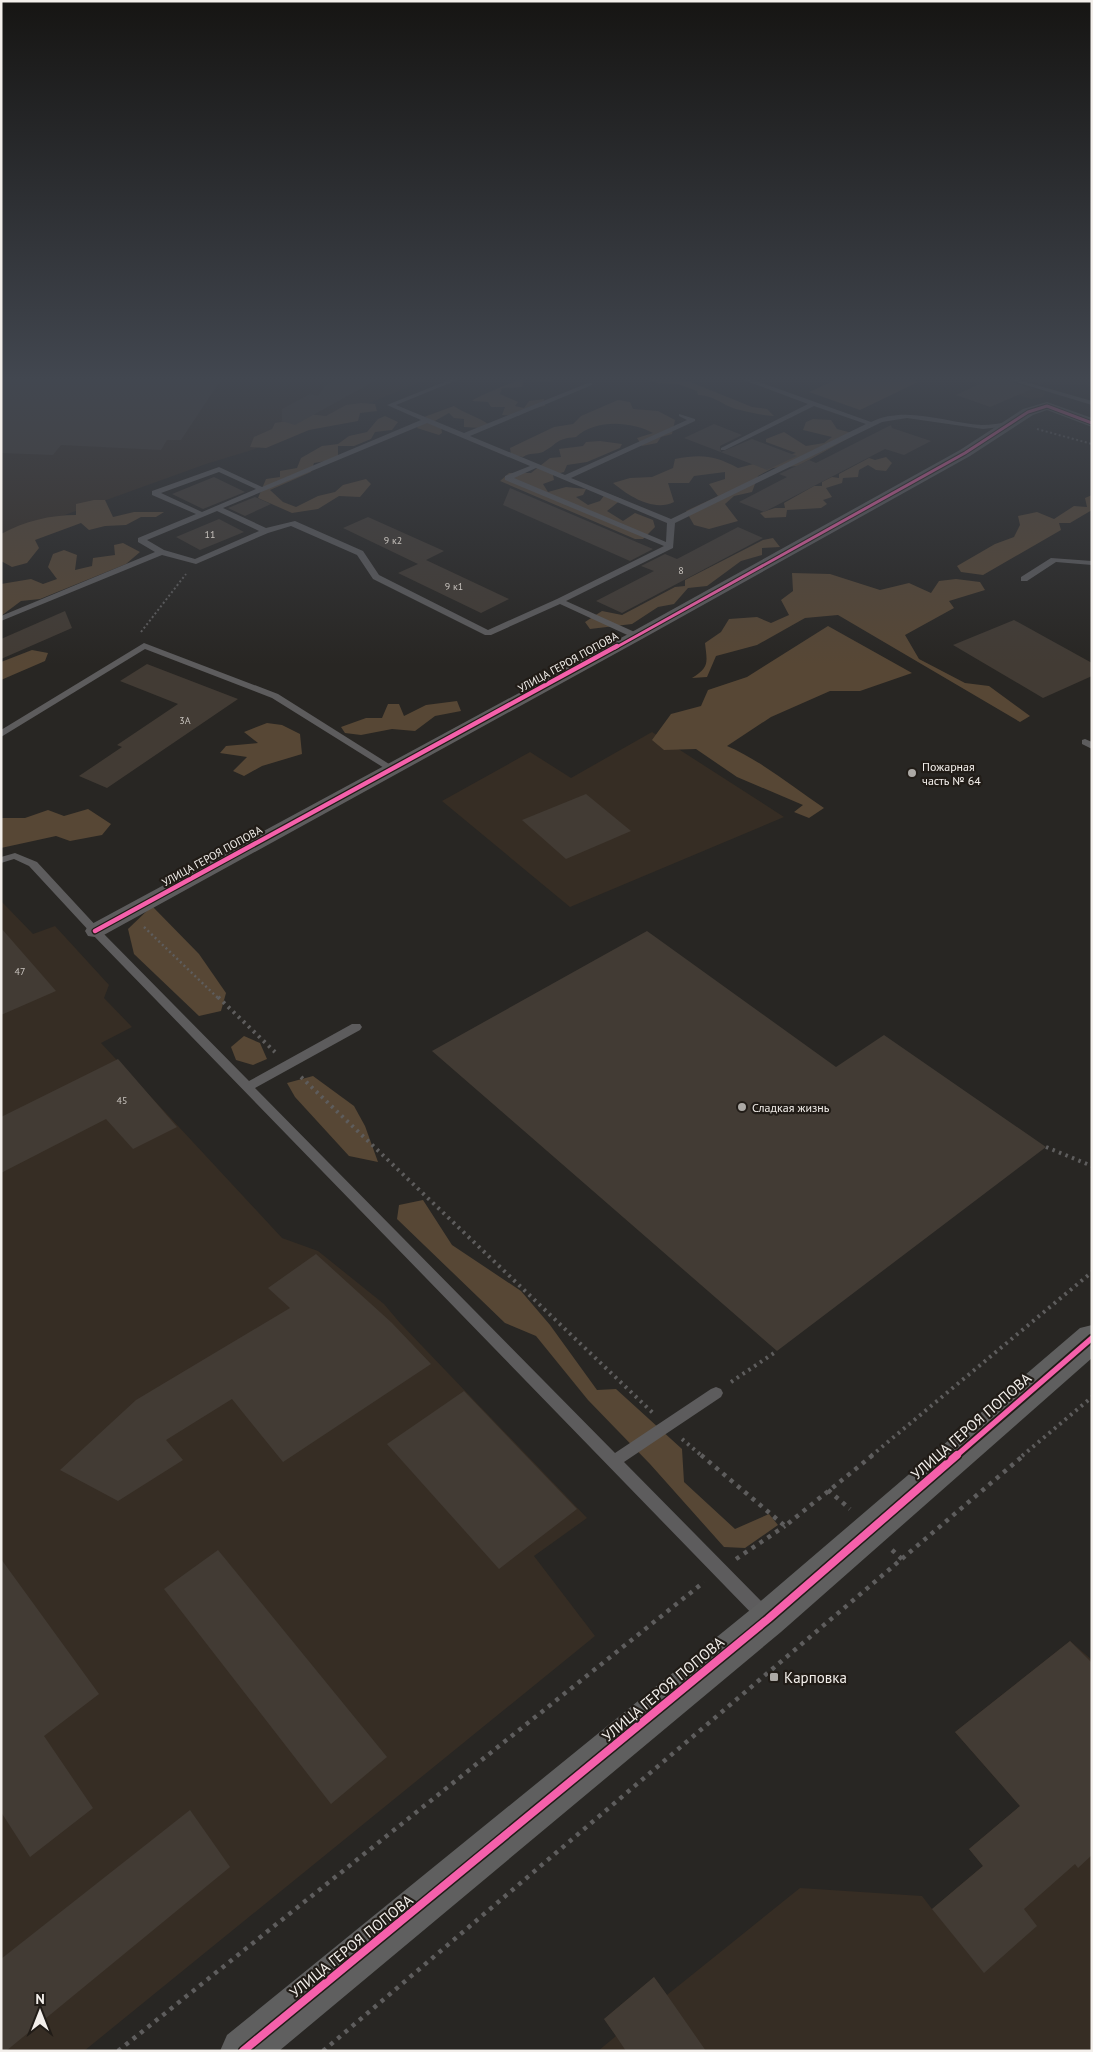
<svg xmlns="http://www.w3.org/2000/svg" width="1093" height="2052" font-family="'PT Sans',sans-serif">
<rect width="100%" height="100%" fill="#282623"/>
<!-- built -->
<g fill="#362d24">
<polygon points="1,378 431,378 252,450 206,464 1,538"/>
<polygon points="957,378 1000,378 1045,392 1043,397 1032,399"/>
<polygon points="1029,378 1092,378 1092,387 1082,384 1050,384"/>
<polygon points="652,732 784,817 570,907 442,801 530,752 571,778"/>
<polygon points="1,901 33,934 55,926 109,985 104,998 132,1027 101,1043 282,1238 318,1251 384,1304 400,1323 587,1518 534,1556 595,1636 84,2051 1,2051"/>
<polygon points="1070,1641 1092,1660 1092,2051 598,2051 616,2036 604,2019 654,1977 667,1995 800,1888 922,1896 932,1909 983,1866 969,1849 1020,1806 955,1732"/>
</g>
<!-- green -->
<g fill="#574735">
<path d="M 524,378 L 562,378 L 548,382 L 524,379 L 522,387 L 502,388 L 500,394 L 518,402 L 515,406 L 524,408 L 529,401 L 544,399 L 545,406 L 523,410 L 519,416 L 502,415 L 505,407 L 491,407 L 488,402 L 472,401 C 475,397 516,381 524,378 Z"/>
<path d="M 643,378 L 688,381 L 752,407 L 767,409 L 774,416 C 761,415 752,413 740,410 C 724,407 717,396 698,395 L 697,391 L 678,384 L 657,383 Z"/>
<polygon points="840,378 905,378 918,382 860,410 809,392"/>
<path d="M 618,400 L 630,402 L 633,409 L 658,411 L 675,420 L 672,434 L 661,437 L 657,443 L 642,446 L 637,438 L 653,433 C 631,421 595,419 576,437 C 555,439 559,443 543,452 C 536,455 530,452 523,457 L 511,455 L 510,448 L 554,427 L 573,424 L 581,416 Z"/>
<polygon points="361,403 375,404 377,411 360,413 358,421 309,430 266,448 250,447 254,437 272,429 275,423 298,419 308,414 326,416 346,405"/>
<path d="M 454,406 C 465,414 477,416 488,424 L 479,428 L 464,427 L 464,419 L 454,418 L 449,413 L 433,422 L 441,426 L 442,433 L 439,435 L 417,428 L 424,417 Z"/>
<polygon points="385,416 398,422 392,430 375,432 371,439 354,446 338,446 338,459 314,463 311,472 270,490 283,502 296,507 318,496 335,492 343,485 366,479 371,484 360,497 339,496 318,509 292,513 258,498 266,479 280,477 280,471 297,468 301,458 322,446 338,444 349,436 367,432 378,419"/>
<path d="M 813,419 L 831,420 L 837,429 L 856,434 L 798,466 L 773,468 L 758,476 L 752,492 L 734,496 L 725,504 L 738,521 L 709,529 L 694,525 L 686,511 L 718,496 L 709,484 L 725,479 L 725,472 L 694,476 L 689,483 L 668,483 L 674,502 C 653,512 629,496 613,483 L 630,478 L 652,477 L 673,468 L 675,459 C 701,454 714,455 738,468 L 796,453 L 766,442 L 766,439 L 784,432 L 806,446 L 824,443 L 832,437 L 803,430 L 806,422 Z"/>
<polygon points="600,441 622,444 620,448 587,462 567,465 564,472 553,475 554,480 543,484 548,492 566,487 586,489 583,495 576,497 588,505 600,501 606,493 622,499 607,511 623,521 635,513 653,520 655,527 643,539 635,539 500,481 509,473 531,473 550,458 561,457 559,449 583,446 586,442"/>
<polygon points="886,457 892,463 886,471 876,470 868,465 859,470 858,477 843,478 842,483 826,488 832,497 823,500 827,504 821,508 787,510 786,517 765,518 760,513 775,508 785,508 784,503 814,486 822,486 822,482 832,477 839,478 839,474 869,458 875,460"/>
<polygon points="1092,495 1092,510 1070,523 1059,523 1061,530 983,575 961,572 957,566 995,544 1014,537 1020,525 1018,516 1037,512 1054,519 1074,506 1087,507 1085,498"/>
<path d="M 94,500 L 105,500 L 113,517 L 134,512 L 164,512 L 156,517 L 141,517 L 126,525 L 105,526 L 89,530 L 81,523 L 35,540 L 39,548 L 27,563 L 12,567 L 1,561 L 1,534 C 25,521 50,515 76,515 L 76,504 Z"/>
<polygon points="773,538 780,547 762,548 762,555 741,561 707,586 688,588 674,604 658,607 632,624 590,629 585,622 602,611 622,615 675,587 685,586 685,580 763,540"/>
<polygon points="123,543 140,552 126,564 40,599 21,601 1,616 1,584 31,579 43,584 57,579 48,567 53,554 64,550 77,555 75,570 92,566 93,558 115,555 114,545"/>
<path d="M 792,573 L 830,574 L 880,590 L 909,583 L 931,593 L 939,581 L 956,579 L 980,582 L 985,590 L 949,601 L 954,608 L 905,635 L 919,659 L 965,683 L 989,686 L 1030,716 L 1020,722 L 838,615 L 805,618 L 757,645 L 716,656 L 707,677 L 692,678 C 710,667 707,662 705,643 L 721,632 L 729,619 L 757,617 L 771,623 L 789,615 L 781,600 L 793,591 Z"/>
<path d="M 828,626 L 912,673 L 860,691 L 830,691 L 771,717 L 727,746 C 760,760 793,787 824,808 L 809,818 L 794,812 L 803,805 L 737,777 L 696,749 L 664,750 L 652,740 L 671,714 L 701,706 L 708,690 L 747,677 Z"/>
<polygon points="32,650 48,653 45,661 1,680 1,662"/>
<polygon points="457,701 461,711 435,716 415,731 392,729 361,735 345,733 341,727 366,718 382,718 388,704 399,704 404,716 426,705"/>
<polygon points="267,723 282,725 300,734 302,754 262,766 244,776 233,771 247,757 220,753 226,746 258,743 244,732"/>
<polygon points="88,809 111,824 102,835 70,841 56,836 1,848 1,818 25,818 48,810 64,816"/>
<polygon points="152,906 199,954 226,993 221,1011 199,1016 134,954 128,929"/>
<polygon points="244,1036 260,1043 267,1059 253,1065 236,1060 231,1047"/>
<polygon points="313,1076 354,1106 365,1126 378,1162 349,1156 295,1097 287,1083"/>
<polygon points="423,1200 452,1245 521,1291 550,1325 597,1390 616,1389 682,1449 684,1482 735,1529 769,1514 778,1525 745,1548 724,1547 650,1464 588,1400 536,1336 505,1323 397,1219 399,1205"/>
</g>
<!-- building -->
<g fill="#423b34">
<polygon points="1,378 222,378 181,440 167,440 161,450 61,445 53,455 1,453"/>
<polygon points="340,378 380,378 295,425 282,421 282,409 310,394 318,396 325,386"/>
<polygon points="992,378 1001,378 1032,389 990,407 956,395"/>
<polygon points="1017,378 1056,378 1041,384"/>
<polygon points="714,424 742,435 720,446 721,452 752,439 797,456 767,470 684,438"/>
<polygon points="891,425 892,428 931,441 904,455 885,449 764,512 739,502 787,477 779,474 809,460 816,463"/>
<polygon points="214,477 245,492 203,509 172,494"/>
<polygon points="510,488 653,549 630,561 503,505"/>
<polygon points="255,497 271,504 245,516 228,508"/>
<polygon points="368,517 444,551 426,560 509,599 481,613 398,573 418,564 343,528"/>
<polygon points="219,519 244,532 200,550 176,537"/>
<polygon points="738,527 763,538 622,613 596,601 654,571 641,566 665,554 677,559"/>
<polygon points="65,611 72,628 1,659 1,639"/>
<polygon points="1014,620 1092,663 1092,676 1043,698 953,645"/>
<polygon points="147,664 238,699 107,788 79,776 122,747 117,745 178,704 120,681"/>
<polygon points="586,794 631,831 566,859 522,820"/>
<polygon points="1,928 56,991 1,1015"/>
<polygon points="647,931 836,1067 884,1035 1046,1147 777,1351 432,1051"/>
<polygon points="118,1059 177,1127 133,1149 106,1119 1,1173 1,1117"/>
<polygon points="316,1254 392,1323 431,1364 283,1462 232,1399 166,1440 183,1460 118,1501 60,1470 136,1400 290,1308 268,1288"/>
<polygon points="464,1391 577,1509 499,1569 387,1444"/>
<polygon points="218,1550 387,1757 331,1804 164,1589"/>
<polygon points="1,1559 99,1694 44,1736 93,1808 30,1857 1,1812"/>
<polygon points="1070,1641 1092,1663 1092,1855 1078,1868 1075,1864 1024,1909 1037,1926 984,1973 932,1909 983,1866 969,1849 1020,1806 955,1732"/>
<polygon points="190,1810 230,1867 6,2051 1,2051 1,1959"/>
<polygon points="654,1977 667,1995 706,2051 626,2051 616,2036 604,2019"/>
</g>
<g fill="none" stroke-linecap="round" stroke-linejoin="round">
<!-- path-far3 -->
<g stroke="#5e5d5d" stroke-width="2" stroke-dasharray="2 2.5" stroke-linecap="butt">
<polyline points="1037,429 1092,444"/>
<polyline points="141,632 186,574"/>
</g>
<!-- path-far2 -->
<polyline stroke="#5e5d5d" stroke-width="2.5" stroke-dasharray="2 3" stroke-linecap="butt" points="144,927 219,999"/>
<!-- path-far1 -->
<g stroke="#5e5d5d" stroke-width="4" stroke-dasharray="2.5 4.5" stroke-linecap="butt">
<polyline points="218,997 275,1052"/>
<polyline points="301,1077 653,1413"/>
<polyline points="1046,1147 1092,1166"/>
<polyline points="731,1382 777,1351"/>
<polyline points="682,1439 702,1456"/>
<polyline points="871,1456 1092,1272"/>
<polyline points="1022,1456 1092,1397"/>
</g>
<!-- path -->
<g stroke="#5e5d5d" stroke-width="4.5" stroke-dasharray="4 5.5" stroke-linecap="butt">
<polyline points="701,1455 785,1526 873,1455"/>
<polyline points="828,1490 850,1509"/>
<polyline points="892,1550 902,1559"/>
<polyline points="736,1559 785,1526"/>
<polyline points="118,2051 704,1582"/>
<polyline points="323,2051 1024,1455"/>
</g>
<!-- lane -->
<g fill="#5d5c5d" fill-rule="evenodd">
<path d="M 454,378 L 462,378 L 396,405 L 464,433 L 588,383 L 592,383 L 592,385 L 470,436 L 565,475 L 687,420 L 679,416 L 679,414 L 695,419 L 695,421 L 571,478 L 671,519 L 866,424 L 814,406 L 725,450 L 721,450 L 721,448 L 808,404 L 741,379 L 740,378 L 748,378 L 871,422 C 906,405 946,423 982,425 C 991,425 1000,423 1009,422 L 1012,424 L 1009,426 L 983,429 L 907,418 L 882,422 L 675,523 L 673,548 L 566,601 L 639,634 L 639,638 L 636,639 L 560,604 L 491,635 L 485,635 L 373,579 L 357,555 L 291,526 L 268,533 L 196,564 L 162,555 L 1,621 L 1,616 L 155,552 L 138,542 L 138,538 L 196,514 L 152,495 L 152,491 L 219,467 L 262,487 L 421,420 L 387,405 ZM 427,423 L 530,466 L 505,476 L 505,480 L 664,546 L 557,599 L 488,630 L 379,575 L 363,551 L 295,521 L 266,528 L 223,508 ZM 536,468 L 667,523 L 666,542 L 514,478 ZM 219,472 L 256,489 L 202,512 L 161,493 ZM 217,511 L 259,531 L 195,559 L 164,550 L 147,540 Z"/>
<polygon points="1003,378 1012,378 1092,401 1092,405"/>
<polygon points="1051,558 1092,561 1092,565 1056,562 1027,581 1021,581 1021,577"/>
<polygon points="144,643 278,694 397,769 392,772 389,771 272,698 145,649 1,737 1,730"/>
<polygon points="1085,739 1092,742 1092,749 1082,744 1082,740"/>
<polygon points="15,853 37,862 99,929 249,1081 352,1024 360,1024 362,1027 360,1030 255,1088 615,1453 711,1389 716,1387 721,1389 723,1393 721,1397 624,1462 771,1611 773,1616 771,1621 765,1623 759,1621 91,933 29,866 14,859 1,863 1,857"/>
</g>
<!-- street -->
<polygon fill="#5d5c5d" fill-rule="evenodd" points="1047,402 1092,418 1092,427 1047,410 1033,415 970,456 642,639 102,936 95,937 88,936 85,931 88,926 630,633 960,450 1023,409"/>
<!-- secondary -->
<polygon fill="#5f5f5f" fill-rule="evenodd" points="1092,1325 1092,1358 781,1632 279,2051 220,2051 227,2035 755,1606 1080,1328"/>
<defs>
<polyline id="cycleway-far3" points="615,648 965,453 1028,412 1047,406 1092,423"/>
<polyline id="cycleway-far2" points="95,931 617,646"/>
<polyline id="cycleway-far1" points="956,1456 1092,1338"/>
<polyline id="cycleway" points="243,2051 768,1619 957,1455"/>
</defs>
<!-- cycleway-far3 casing -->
<use href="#cycleway-far3" stroke="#211c17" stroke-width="5"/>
<!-- cycleway-far2 casing -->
<use href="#cycleway-far2" stroke="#211c17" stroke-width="7"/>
<!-- cycleway-far1 casing -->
<use href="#cycleway-far1" stroke="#211c17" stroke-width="9"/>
<!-- cycleway casing -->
<use href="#cycleway" stroke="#211c17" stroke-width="11"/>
<!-- cycleway-far3 -->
<use href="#cycleway-far3" stroke="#f560ab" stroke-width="3"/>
<!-- cycleway-far2 -->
<use href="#cycleway-far2" stroke="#f560ab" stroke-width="4.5"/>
<!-- cycleway-far1 -->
<use href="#cycleway-far1" stroke="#f560ab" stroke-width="5.5"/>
<!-- cycleway -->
<use href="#cycleway" stroke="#f560ab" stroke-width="8"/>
</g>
<!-- sky -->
<linearGradient id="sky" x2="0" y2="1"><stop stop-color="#161513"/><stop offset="0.57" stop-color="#424750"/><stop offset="1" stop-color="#424750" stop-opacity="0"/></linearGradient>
<rect width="1093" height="665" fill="url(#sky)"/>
<!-- markers -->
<g fill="#aca9a5" stroke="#211c17" stroke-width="2">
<circle cx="912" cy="773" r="5"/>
<circle cx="742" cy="1107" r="5"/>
<rect x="769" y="1672" width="10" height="10" rx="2.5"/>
</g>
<g text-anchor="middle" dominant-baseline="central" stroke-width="4.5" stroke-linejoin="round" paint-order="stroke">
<!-- number labels -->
<g font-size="10" fill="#c7c2bd">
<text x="210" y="534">11</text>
<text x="393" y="540">9 к2</text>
<text x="681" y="570">8</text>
<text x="454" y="586">9 к1</text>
<text x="185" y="720">3А</text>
<text x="20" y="971">47</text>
<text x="122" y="1100">45</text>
</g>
<!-- far-street labels -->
<g font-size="11" fill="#f3efeb" stroke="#211c17">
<text transform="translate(568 662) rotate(-29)">УЛИЦА ГЕРОЯ ПОПОВА</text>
<text transform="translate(212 856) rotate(-29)">УЛИЦА ГЕРОЯ ПОПОВА</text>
</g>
<!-- poi labels -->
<g font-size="12" fill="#f3efeb" stroke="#211c17" text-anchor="start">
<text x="922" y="766">Пожарная<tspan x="922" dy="14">часть № 64</tspan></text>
<text x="752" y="1107">Сладкая жизнь</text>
</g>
<!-- near-street labels -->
<g font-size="15" fill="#f3efeb" stroke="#211c17">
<text transform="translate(971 1426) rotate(-41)">УЛИЦА ГЕРОЯ ПОПОВА</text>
<text transform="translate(663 1689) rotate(-40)">УЛИЦА ГЕРОЯ ПОПОВА</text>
<text transform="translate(351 1946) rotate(-39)">УЛИЦА ГЕРОЯ ПОПОВА</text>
</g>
<!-- near-poi labels -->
<g font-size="15" fill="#f3efeb" stroke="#211c17" text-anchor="start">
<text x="784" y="1677">Карповка</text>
</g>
</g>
<!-- border -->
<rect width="1093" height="2052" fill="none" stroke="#f3efeb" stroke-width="5"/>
<!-- north arrow -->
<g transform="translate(40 2012)" stroke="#211c17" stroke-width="4" paint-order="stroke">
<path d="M0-4L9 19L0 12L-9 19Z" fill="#f3efeb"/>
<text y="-8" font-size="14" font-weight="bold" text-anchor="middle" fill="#f3efeb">N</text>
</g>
</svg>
